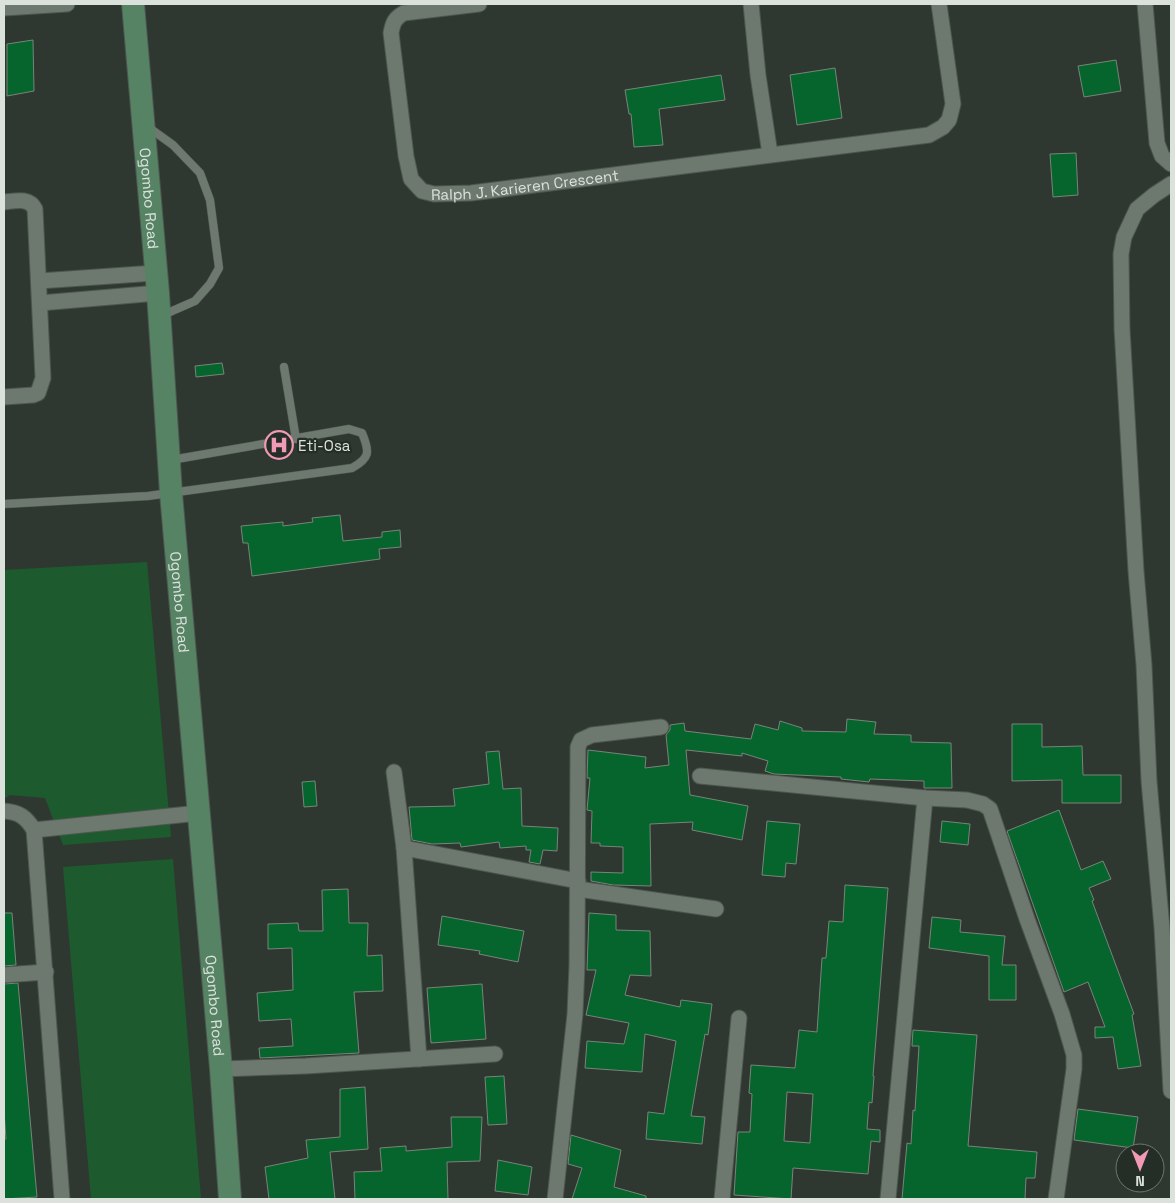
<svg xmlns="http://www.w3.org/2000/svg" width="1175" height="1203" font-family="'Space Grotesk',sans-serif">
<rect width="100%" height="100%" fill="#2e3830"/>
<!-- green -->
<g fill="#1d5b2f">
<polygon points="147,562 171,837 63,845 45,798 10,795 4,799 4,570"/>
<polygon points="173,859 201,1199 91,1199 63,867"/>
</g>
<!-- building -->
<g fill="#06652c" stroke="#78847a" fill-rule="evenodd">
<polygon points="33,40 34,91 7,96 7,44"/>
<polygon points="1116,60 1121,91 1084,97 1078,66"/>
<polygon points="835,68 842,118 797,125 790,75"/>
<polygon points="721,75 725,100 659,109 663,145 634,147 631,114 629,114 625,90"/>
<polygon points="1076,153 1078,195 1053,197 1050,154"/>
<polygon points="222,363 224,374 196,377 195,366"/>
<polygon points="340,515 343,541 382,537 382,532 400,530 401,547 379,549 380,559 252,576 248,543 243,543 241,526 283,522 283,526 313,522 312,518"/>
<polygon points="847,719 876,722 874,734 911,735 911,742 951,743 952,788 924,788 924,781 870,779 869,782 841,779 841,777 774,774 765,771 768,761 742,753 742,756 686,750 690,795 748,806 742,840 692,830 693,822 650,824 651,886 613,885 591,881 591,872 623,873 623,847 600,846 600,843 591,843 592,811 587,810 590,778 587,778 588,750 646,757 645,768 669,765 666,735 670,730 670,725 684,723 685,731 751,739 755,724 778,730 780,721 802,728 802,731 846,732"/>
<polygon points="1012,724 1042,724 1042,747 1082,746 1083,775 1121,775 1121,803 1062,803 1062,780 1012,781"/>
<polygon points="499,751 503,789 521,788 522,826 558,828 557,851 543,850 540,864 529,862 531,850 526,850 526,846 500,848 499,842 461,847 460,843 432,844 412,840 409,807 455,806 453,789 489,784 486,752"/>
<polygon points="315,781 317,806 304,807 302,782"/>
<polygon points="1059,810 1081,870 1103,861 1111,879 1089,888 1094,900 1092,901 1134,1014 1132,1015 1141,1066 1118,1069 1113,1037 1095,1038 1095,1027 1105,1027 1088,982 1064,992 1007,831"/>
<polygon points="767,821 800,824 796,864 786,863 785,877 762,875"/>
<polygon points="942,821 970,824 968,845 940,842"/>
<path d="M 845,885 L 888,888 L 873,1076 L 874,1076 L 872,1103 L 869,1102 L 867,1129 L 880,1130 L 880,1142 L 871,1141 L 868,1174 L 793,1168 L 791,1199 L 734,1195 L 738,1132 L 750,1132 L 752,1094 L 749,1093 L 751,1065 L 795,1068 L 799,1030 L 817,1032 L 822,958 L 826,958 L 829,921 L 843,922 ZM 787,1092 L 813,1094 L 810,1143 L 784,1141 Z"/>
<polygon points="348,889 349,923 368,923 367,956 382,955 383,991 354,992 359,1053 260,1058 259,1048 293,1046 291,1019 259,1021 257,993 293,990 292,948 268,949 268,924 298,923 299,931 323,931 322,890"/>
<polygon points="4,913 12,913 16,965 4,966"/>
<polygon points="589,913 616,915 616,930 650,931 651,976 630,975 625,995 680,1007 681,1000 712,1004 708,1035 705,1034 691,1116 705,1117 702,1144 646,1139 648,1112 664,1114 676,1041 645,1034 642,1072 585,1068 587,1041 624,1044 629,1023 586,1015 596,970 587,970"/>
<polygon points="442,916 524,931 518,962 479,954 480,951 438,945"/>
<polygon points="932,917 961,920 960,932 1005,936 1002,965 1016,965 1016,1000 989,1000 989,956 929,948"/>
<polygon points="18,983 37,1197 4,1199 4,1139 6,1139 4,1111 4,984"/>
<polygon points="482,984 486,1039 431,1043 427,988"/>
<polygon points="913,1030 977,1035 968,1146 1037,1152 1035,1178 1026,1178 1025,1199 902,1199 907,1143 911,1144 913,1110 915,1111 919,1046 912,1046"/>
<polygon points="504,1076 507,1124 488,1125 485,1077"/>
<polygon points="365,1087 368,1149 330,1152 335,1199 269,1199 265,1167 308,1158 306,1140 340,1137 340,1089"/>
<polygon points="1078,1109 1138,1117 1133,1148 1074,1140"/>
<polygon points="451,1117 482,1117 480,1161 447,1162 448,1199 355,1199 354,1172 382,1171 380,1148 406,1146 406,1151 452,1147"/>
<polygon points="571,1135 621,1150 614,1187 646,1196 646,1199 572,1199 582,1168 568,1164"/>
<polygon points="498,1160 532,1167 528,1195 495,1191"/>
</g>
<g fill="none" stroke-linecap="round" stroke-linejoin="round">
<defs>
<g id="lane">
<polyline points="148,127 173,145 200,173 210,200 219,268 210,284 195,301 163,315"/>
<polyline points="284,367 296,439"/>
<path d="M 4,504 L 148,496 L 352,468 C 370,458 370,452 362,433 L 349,429 L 171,460"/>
</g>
<g id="street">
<path id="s1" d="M 479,4 L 404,13 C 395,18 393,22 391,33 L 406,156 L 411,179 L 422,191 L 434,194 L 471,193 L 929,135 L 943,127 L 949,120 L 953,104 L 939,4"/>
<polyline points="751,4 758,75 770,154"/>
<polyline points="1145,4 1157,143 1162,156 1171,164"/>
<polyline points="4,8 67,4"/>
<polyline points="1171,184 1154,195 1137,209 1124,237 1121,254 1122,329 1136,571 1144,665 1149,781 1162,928 1171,1091"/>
<path d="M 4,202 C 15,201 29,197 35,209 L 43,378 L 38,393 L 33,395 L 4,397"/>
<polyline points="39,281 155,273"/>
<polyline points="40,303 158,293"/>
<polyline points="394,772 404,848 419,1059"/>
<polyline points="700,776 925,798 967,800 983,804 990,809 1027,919 1062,1014 1074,1055 1074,1069 1056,1199"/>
<path d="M 4,811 C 19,812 26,817 34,830 L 62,1199"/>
<polyline points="34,830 199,813"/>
<polyline points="404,848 578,881"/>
<polyline points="578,889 716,909"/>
<polyline points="4,975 46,972"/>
<polyline points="221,1069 306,1066 495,1054"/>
<polyline points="555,1199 575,1014 577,965 578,747 581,740 592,735 661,727"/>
<polyline points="722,1199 739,1018"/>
<polyline points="888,1199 925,798"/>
</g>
<g id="secondary">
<path id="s2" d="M 133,4 L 158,293 L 171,493 L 221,1069 L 230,1199"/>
</g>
</defs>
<!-- lane casing -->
<use href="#lane" stroke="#4d564f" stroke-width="9"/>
<!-- street casing -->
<use href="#street" stroke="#4d564f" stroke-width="17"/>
<!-- secondary casing -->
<use href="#secondary" stroke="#4d564f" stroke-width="24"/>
<!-- lane -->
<use href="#lane" stroke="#6d786f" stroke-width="8"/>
<!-- street -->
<use href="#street" stroke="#6d786f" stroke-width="15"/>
<!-- secondary -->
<use href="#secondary" stroke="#558364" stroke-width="22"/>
</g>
<!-- icons -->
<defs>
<symbol id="hospital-ring" viewBox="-11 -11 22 22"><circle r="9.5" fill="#242e26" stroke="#f09ab5" stroke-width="1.5"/><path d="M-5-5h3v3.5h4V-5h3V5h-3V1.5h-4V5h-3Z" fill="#f09ab5"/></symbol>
</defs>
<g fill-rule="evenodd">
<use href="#hospital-ring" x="263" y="429" width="32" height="32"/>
</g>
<g text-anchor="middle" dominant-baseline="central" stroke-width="4.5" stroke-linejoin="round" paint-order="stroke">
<!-- street labels -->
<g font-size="15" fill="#dbe2dc" stroke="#242e26">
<text stroke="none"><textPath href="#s1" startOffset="368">Ralph J. Karieren Crescent</textPath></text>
<text stroke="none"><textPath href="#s2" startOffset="195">Ogombo Road</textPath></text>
<text stroke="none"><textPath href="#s2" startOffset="600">Ogombo Road</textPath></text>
<text stroke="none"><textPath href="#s2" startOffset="1005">Ogombo Road</textPath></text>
</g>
<!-- poi labels -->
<g font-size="15" fill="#dbe2dc" stroke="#242e26" text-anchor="start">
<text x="298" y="445">Eti-Osa</text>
</g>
</g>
<!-- border -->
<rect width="1175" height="1203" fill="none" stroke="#dbe2dc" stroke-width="10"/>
<!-- north arrow -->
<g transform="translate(1140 1168) rotate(180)"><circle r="24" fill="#242e26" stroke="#6d766f"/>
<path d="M0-4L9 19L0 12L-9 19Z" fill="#f09ab5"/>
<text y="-8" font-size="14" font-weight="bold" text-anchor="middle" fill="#dbe2dc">N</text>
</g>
</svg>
